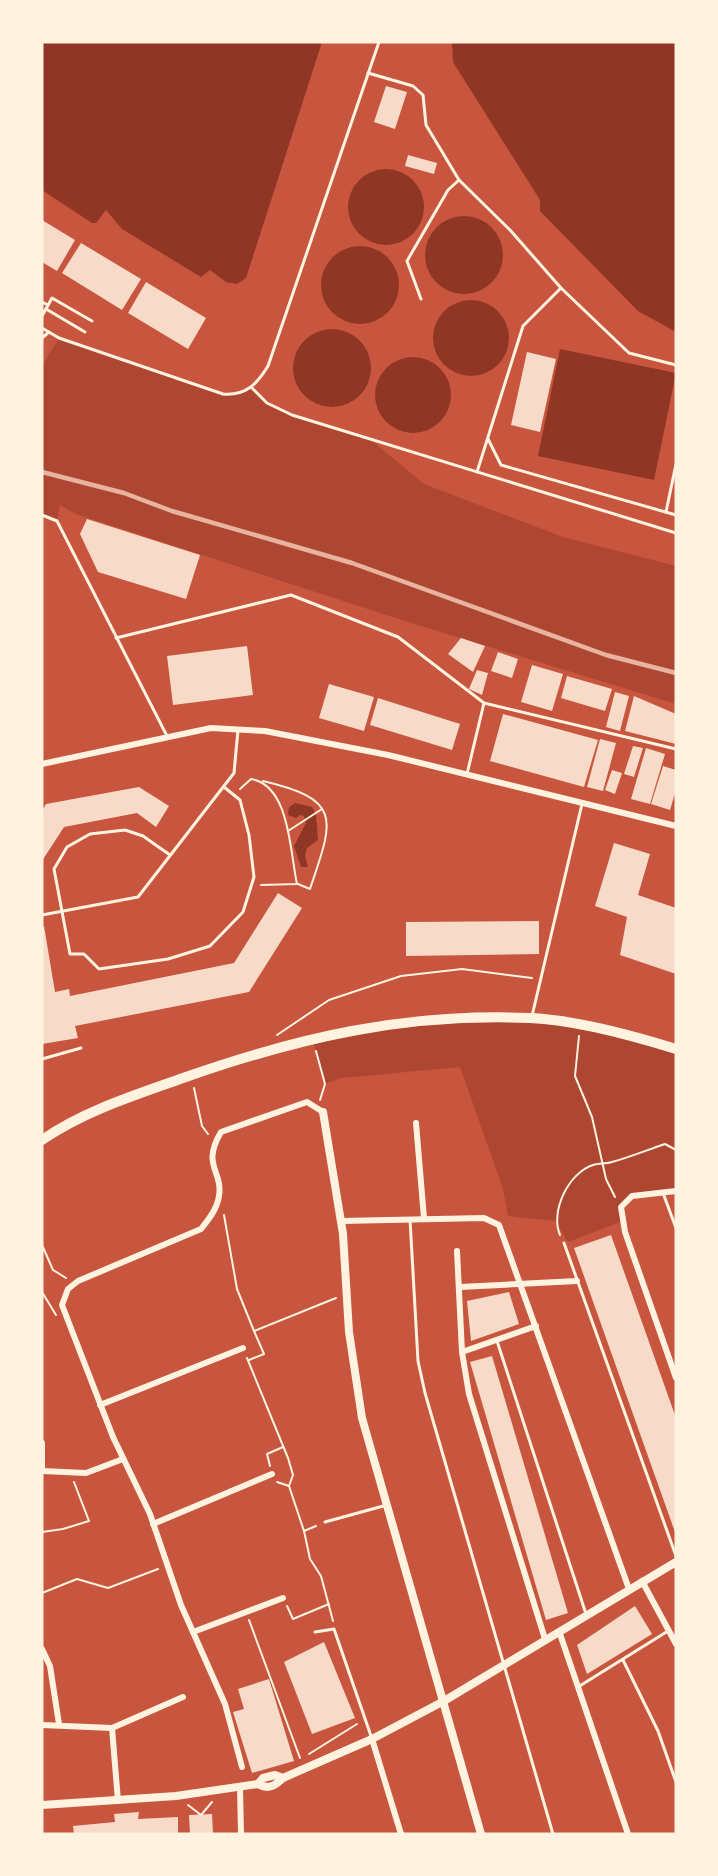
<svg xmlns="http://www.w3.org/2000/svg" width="718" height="1876" font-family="'PT Serif',serif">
<rect width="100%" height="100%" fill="#c8553d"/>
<!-- green -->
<g fill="#ae4732">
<polygon points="59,338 223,394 235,395 252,388 278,409 370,439 424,484 563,537 676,566 676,704 408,622 76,514 60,505 57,521 42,515 42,366"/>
<polygon points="531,1018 676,1049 676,1191 632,1196 621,1208 623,1221 568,1242 556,1221 508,1216 503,1189 460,1067 342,1078 325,1084 312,1038 352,1029"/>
</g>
<!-- water -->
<g fill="#8f3625">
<polygon points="42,42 322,42 246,278 237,284 226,282 210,270 201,277 122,229 106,210 96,223 92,223 42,190"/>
<polygon points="452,42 676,42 676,332 638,311 540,211 540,200 453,62"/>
<circle cx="386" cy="207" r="38"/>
<circle cx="464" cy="255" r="39"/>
<circle cx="360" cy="285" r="39"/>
<circle cx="471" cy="338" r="38"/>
<circle cx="332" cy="368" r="39"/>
<polygon points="560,349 676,373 654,480 538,456"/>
<circle cx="413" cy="395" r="38"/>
<polygon points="295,803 312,807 316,814 318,840 307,848 305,856 308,867 301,867 294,846 306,823 304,816 300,815 296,818 288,815 289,807"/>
</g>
<!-- building -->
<g fill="#f7dbc8">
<polygon points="386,86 407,92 395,129 374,122"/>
<polygon points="408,155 437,163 434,174 405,166"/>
<polygon points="42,220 75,240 57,271 42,262"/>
<polygon points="81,243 141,279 122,310 62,273"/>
<polygon points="146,282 206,318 188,349 128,313"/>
<polygon points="527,352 556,359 540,432 511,425"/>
<polygon points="87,519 200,555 186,599 98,572 80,534"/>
<polygon points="461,638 485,646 473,672 448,654"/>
<polygon points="247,646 253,695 173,705 167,656"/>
<polygon points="498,652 518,659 512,678 491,671"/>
<polygon points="532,665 563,674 552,711 521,702"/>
<polygon points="477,670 488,673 482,695 469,689"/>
<polygon points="567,676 612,689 605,711 561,698"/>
<polygon points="329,684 374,697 364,731 319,718"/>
<polygon points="615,692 629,696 620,731 606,727"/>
<polygon points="634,696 676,714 676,744 625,731"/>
<polygon points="378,698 460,724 452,750 370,725"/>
<polygon points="503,714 598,740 584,787 490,761"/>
<polygon points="600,739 616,743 603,791 587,787"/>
<polygon points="633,746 643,748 634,777 624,774"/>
<polygon points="646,748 665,754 650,804 631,799"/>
<polygon points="663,766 676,770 676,790 670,810 651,804"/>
<polygon points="612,770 622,773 615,794 605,790"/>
<polygon points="139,787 169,806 156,827 137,813 64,827 42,861 42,811 46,804"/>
<polygon points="614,843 650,854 638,895 676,908 676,974 620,955 627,917 595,906"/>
<polygon points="278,893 302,908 249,992 75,1026 78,1038 42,1044 42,927 44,926 55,992 69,989 70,996 234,963"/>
<polygon points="539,921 539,954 406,956 406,922"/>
<polygon points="611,1235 676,1418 676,1535 574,1248"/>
<polygon points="509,1292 519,1324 471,1341 467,1301"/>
<polygon points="492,1356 568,1613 546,1620 470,1362"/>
<polygon points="635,1606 652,1634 587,1674 577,1645"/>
<polygon points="324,1642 355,1718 312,1734 284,1662"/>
<polygon points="269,1679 294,1761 252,1773 233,1712 244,1709 238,1689"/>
<polygon points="139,1812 138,1819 178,1817 178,1834 74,1834 73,1826 115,1822 114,1814"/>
<polygon points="212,1814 213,1834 190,1834 189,1815"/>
</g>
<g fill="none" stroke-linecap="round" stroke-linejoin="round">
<!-- path -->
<g stroke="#fff3e0" stroke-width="2">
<path d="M 263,781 C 344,800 333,820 310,889 L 298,884"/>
<path d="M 240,789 L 251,779 C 290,785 290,853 297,884 L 261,885"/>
<polyline points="288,831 322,809"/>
<polyline points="277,1035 329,1000 401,976 462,969 532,978"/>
<polyline points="579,1036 575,1076 592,1117 606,1179 615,1197"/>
<polyline points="316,1051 325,1084 320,1100"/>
<polyline points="194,1088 202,1126 208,1134"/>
<polyline points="224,1215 237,1289 254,1331"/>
<path d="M 560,1235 C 550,1212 568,1173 593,1165 C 599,1163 606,1164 612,1162 C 630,1157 647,1150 665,1144 L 676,1150"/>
<polyline points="42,1245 53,1270 66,1278"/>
<polyline points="42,1292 56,1315"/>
<polyline points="247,1358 288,1458 293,1475 289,1486 304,1531 316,1526"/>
<polyline points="249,1360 264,1354 254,1331 336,1298"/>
<polyline points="270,1466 267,1454 283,1447"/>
<polyline points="277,1482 289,1486"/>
<polyline points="304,1531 310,1559 321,1576 333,1621"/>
<polyline points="42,1532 63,1529 89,1521 74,1482"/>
<polyline points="42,1593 77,1579 108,1588 158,1569"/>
<polyline points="287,1606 293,1619 329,1604"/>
<polyline points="249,1620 300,1758"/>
<polyline points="309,1754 357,1724"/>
<polyline points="188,1805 201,1815 212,1802"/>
</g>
<!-- service -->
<g stroke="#fff3e0" stroke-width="3">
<polyline points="368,73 413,86 423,95 426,125 459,180 510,230 561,288 629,353 676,365"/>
<polyline points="421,299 407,261 448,190 459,180"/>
<polyline points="42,302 48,305"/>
<polyline points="46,309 85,332"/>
<polyline points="42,316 52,298 92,321"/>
<path d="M 42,328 L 59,338 L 223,394 C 246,396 257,384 268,366 L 379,42"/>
<polyline points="42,338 49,332"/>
<polyline points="252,388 267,403 292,415 676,533"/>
<polyline points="488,439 501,465 676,515"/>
<polyline points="477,472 523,326 561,288"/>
<polyline points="666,512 676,464"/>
<polyline points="42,515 57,521 167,736"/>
<polyline points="116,638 291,595 398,637 484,703 676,749"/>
<polyline points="467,774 484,703"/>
<polyline points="170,855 143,836 125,830 90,834 67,847 54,869 70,954 84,954 99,969 168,959 210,946 243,912 254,877 249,835 240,800 224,787"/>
<polyline points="42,915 138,897 234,773 238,730"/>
<polyline points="532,1016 582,804"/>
<polyline points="42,1059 81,1048"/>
<polyline points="663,1193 676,1228"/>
<polyline points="410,1219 418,1361 425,1393 553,1834"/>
<polyline points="564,1243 676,1556"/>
<polyline points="497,1341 586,1614"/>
<polyline points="325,1522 387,1505"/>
<polyline points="315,1632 334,1629 371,1736"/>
<polyline points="623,1660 658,1731 676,1782"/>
<polyline points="578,1687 668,1631"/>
</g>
<!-- minor -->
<g stroke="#fff3e0" stroke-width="6">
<polyline points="42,764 211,728 265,731 388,755 676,826"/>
<polyline points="416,1123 424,1218"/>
<polyline points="676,1191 632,1196 621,1207 625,1232 676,1378"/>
<polyline points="341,1221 484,1218 499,1225 629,1589"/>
<polyline points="457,1251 462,1352 469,1394 545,1639"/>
<polyline points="460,1287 577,1281"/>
<polyline points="462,1352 536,1326"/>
<polyline points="100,1405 243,1348"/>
<polyline points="42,1443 42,1471"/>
<polyline points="42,1471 86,1473 123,1459"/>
<polyline points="153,1524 272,1474"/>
<polyline points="642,1581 676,1644"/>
<polyline points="559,1631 628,1834"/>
<polyline points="193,1632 283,1598"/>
<polyline points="42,1649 50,1666 59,1724"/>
<polyline points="42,1725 112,1728 183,1697"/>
<polyline points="112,1728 118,1801"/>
<polyline points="372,1739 401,1834"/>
<path d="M 242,1767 L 225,1704 L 181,1605 L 150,1514 L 113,1437 L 62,1305 L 68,1289 L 78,1281 L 201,1229 C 209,1219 217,1209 219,1196 C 223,1170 201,1166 221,1132 L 307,1102 L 323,1112"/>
<polyline points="240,1787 241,1834"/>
</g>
<!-- tertiary -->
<g stroke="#fff3e0" stroke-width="8">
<polyline points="323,1112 343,1234 349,1332 362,1418 481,1834"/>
<path d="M 275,1775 L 283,1778 C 275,1786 268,1790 258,1784 L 263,1778 Z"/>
<polyline points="283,1778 372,1739 444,1701 676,1562"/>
<polyline points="42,1805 176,1796 258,1784"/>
</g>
<!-- trunk -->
<path stroke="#fff3e0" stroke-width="10" d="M 42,1140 C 84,1111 135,1095 183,1078 C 300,1037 404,1013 530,1018 C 577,1020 631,1035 676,1049"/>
<!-- rail -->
<polyline stroke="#e9b49f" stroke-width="4.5" points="42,472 124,493 172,511 352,563 606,655 676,673"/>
</g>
<!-- border -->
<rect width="718" height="1876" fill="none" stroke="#fff3e0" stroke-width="87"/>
</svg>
